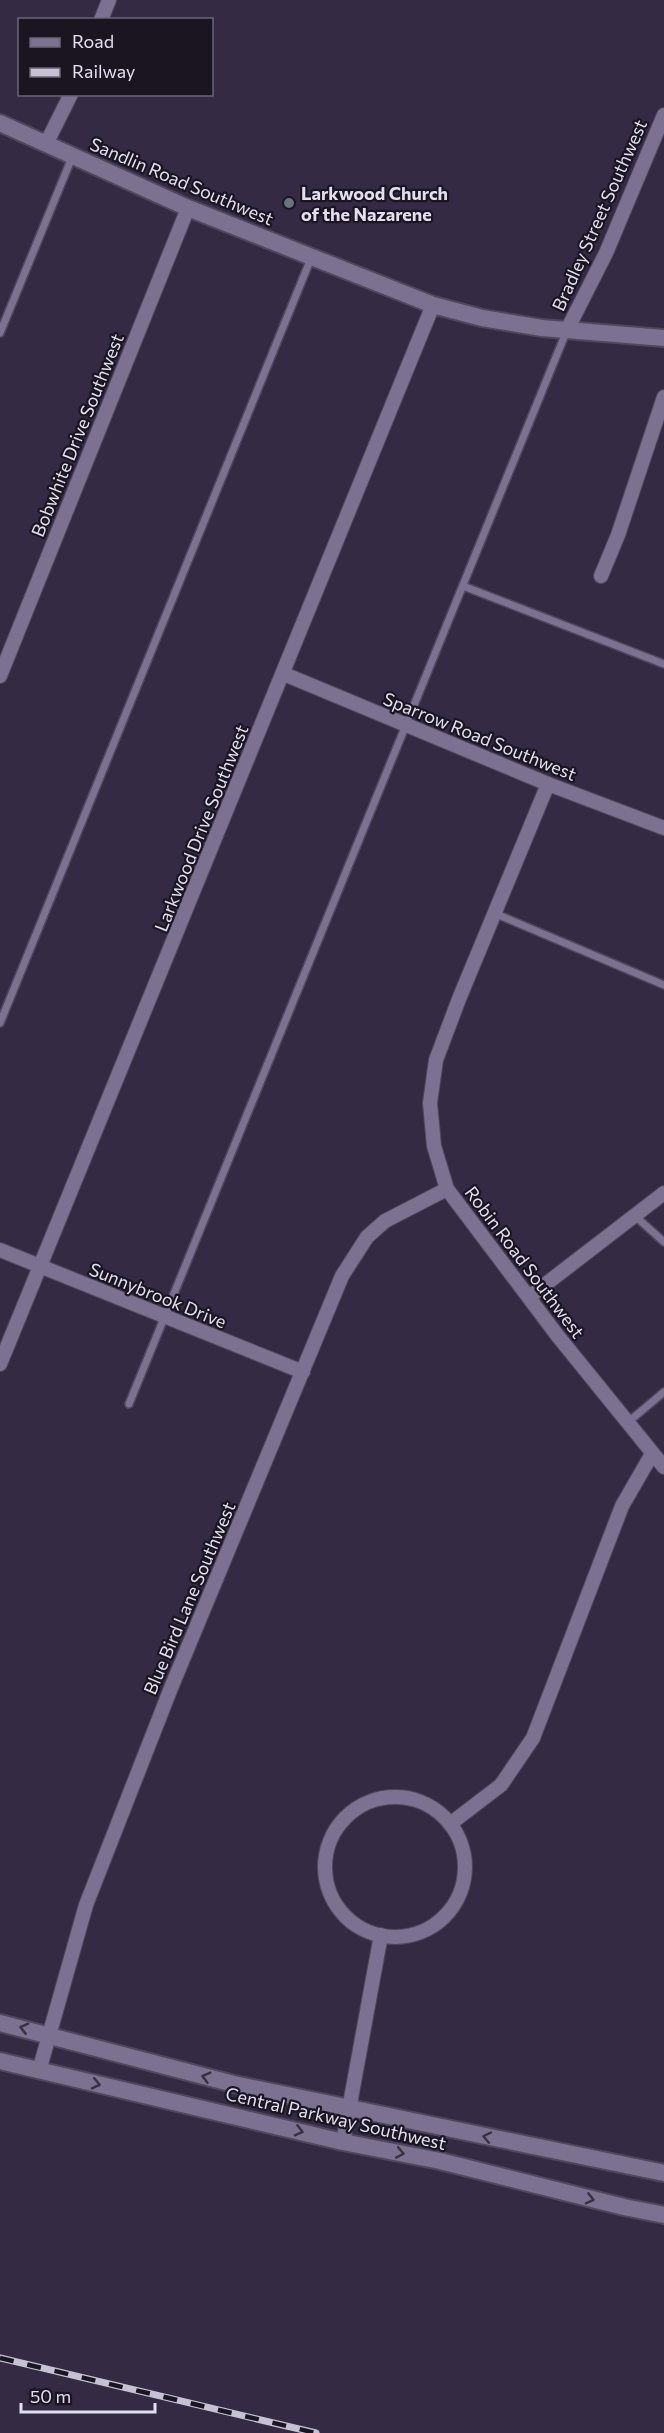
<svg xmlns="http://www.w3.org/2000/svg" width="664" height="2433" font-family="Commissioner,sans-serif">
<rect width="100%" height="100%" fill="#342a44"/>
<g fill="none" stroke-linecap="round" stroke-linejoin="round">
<defs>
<g id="service">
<polyline points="0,333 73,155"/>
<polyline points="463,586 664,664"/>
<polyline points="494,913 664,985"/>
<polyline points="0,1023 312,256"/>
<polyline points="635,1216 664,1242"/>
<polyline points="129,1404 567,330"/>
<polyline points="627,1423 664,1392"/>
</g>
<g id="minor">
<polyline points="101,20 109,0"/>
<polyline points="46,144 71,94"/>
<polyline points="567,330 606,253 664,115"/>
<polyline points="601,576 618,535 664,397"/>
<polyline points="284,674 548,784 664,828"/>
<polyline points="0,676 188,208"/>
<polyline points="548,784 459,999 436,1060 430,1103 434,1146 447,1189 557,1335 664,1467"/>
<polyline points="0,1250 303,1372"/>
<polyline points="529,1297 664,1193"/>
<polyline points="0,1364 433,305"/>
<circle cx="395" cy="1867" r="70"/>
<polyline points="450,1824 501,1785 533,1738 622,1506 652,1454"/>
<polyline points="39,2071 86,1905 171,1688 342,1276 367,1237 385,1221 447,1189"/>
<polyline points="343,2142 381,1935"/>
</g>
<g id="tertiary">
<polyline points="0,123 188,208 433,305 482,318 542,328 664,338"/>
<polyline points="0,2023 234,2084 664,2173"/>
<polyline points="0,2061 343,2142 440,2161 624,2207 664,2215"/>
</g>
</defs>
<!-- service casing -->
<use href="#service" stroke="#50475d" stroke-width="10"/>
<!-- minor casing -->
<use href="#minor" stroke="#50475d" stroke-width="16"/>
<!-- tertiary casing -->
<use href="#tertiary" stroke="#50475d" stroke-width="20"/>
<!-- service -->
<use href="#service" stroke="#7c7190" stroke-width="7"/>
<!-- minor -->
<use href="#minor" stroke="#7c7190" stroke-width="14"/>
<!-- tertiary -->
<use href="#tertiary" stroke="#7c7190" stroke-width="16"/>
<defs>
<polyline id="rail" points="0,2358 316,2433"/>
</defs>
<!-- rail casing -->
<use href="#rail" stroke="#c8c1d4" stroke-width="7"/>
<!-- rail -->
<use href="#rail" stroke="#1a1521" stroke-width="4.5" stroke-dasharray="14" stroke-linecap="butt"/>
</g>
<!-- one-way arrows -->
<defs><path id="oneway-chevron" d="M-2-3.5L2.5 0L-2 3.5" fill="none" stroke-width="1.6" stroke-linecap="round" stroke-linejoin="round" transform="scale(1.5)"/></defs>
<g stroke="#373142">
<use href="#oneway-chevron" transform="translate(24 2028) rotate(-166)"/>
<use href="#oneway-chevron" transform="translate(206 2077) rotate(-165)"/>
<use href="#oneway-chevron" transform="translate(96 2084) rotate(13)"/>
<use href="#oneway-chevron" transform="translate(299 2131) rotate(14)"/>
<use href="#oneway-chevron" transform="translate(487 2137) rotate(-168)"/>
<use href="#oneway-chevron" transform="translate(400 2153) rotate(11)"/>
<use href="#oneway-chevron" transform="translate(590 2199) rotate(14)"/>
</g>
<!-- markers -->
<circle fill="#6b7280" stroke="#1a1521" stroke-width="2" cx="289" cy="203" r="6"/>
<g text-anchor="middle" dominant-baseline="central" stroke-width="4.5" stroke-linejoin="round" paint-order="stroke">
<!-- street labels -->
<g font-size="18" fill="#e4def0" stroke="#1a1521">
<text transform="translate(182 181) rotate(23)">Sandlin Road Southwest</text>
<text transform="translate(599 215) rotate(-66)">Bradley Street Southwest</text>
<text transform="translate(77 435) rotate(-68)">Bobwhite Drive Southwest</text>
<text transform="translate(480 736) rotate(22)">Sparrow Road Southwest</text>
<text transform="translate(201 828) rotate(-68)">Larkwood Drive Southwest</text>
<text transform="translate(525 1262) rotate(53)">Robin Road Southwest</text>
<text transform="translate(158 1295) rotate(22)">Sunnybrook Drive</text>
<text transform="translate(189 1598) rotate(-67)">Blue Bird Lane Southwest</text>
<text transform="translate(336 2118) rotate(13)">Central Parkway Southwest</text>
</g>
<!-- poi labels -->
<g font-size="18" font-weight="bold" fill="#e4def0" stroke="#1a1521" text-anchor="start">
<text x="301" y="193">Larkwood Church<tspan x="301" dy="21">of the Nazarene</tspan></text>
</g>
</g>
<!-- legend -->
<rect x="18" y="18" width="195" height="78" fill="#1a1521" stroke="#6b6574" stroke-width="1.5"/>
<rect x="30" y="38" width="30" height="9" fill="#7c7190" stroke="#6b6574" stroke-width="1.5"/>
<text x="72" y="48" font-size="18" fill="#e4def0">Road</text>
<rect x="30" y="68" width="30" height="9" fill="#c8c1d4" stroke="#6b6574" stroke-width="1.5"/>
<text x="72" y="78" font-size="18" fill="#e4def0">Railway</text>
<!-- scale -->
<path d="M21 2403v9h134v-9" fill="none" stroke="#e4def0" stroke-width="3"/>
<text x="30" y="2403" font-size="18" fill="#e4def0" stroke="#1a1521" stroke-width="4.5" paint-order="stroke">50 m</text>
</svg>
